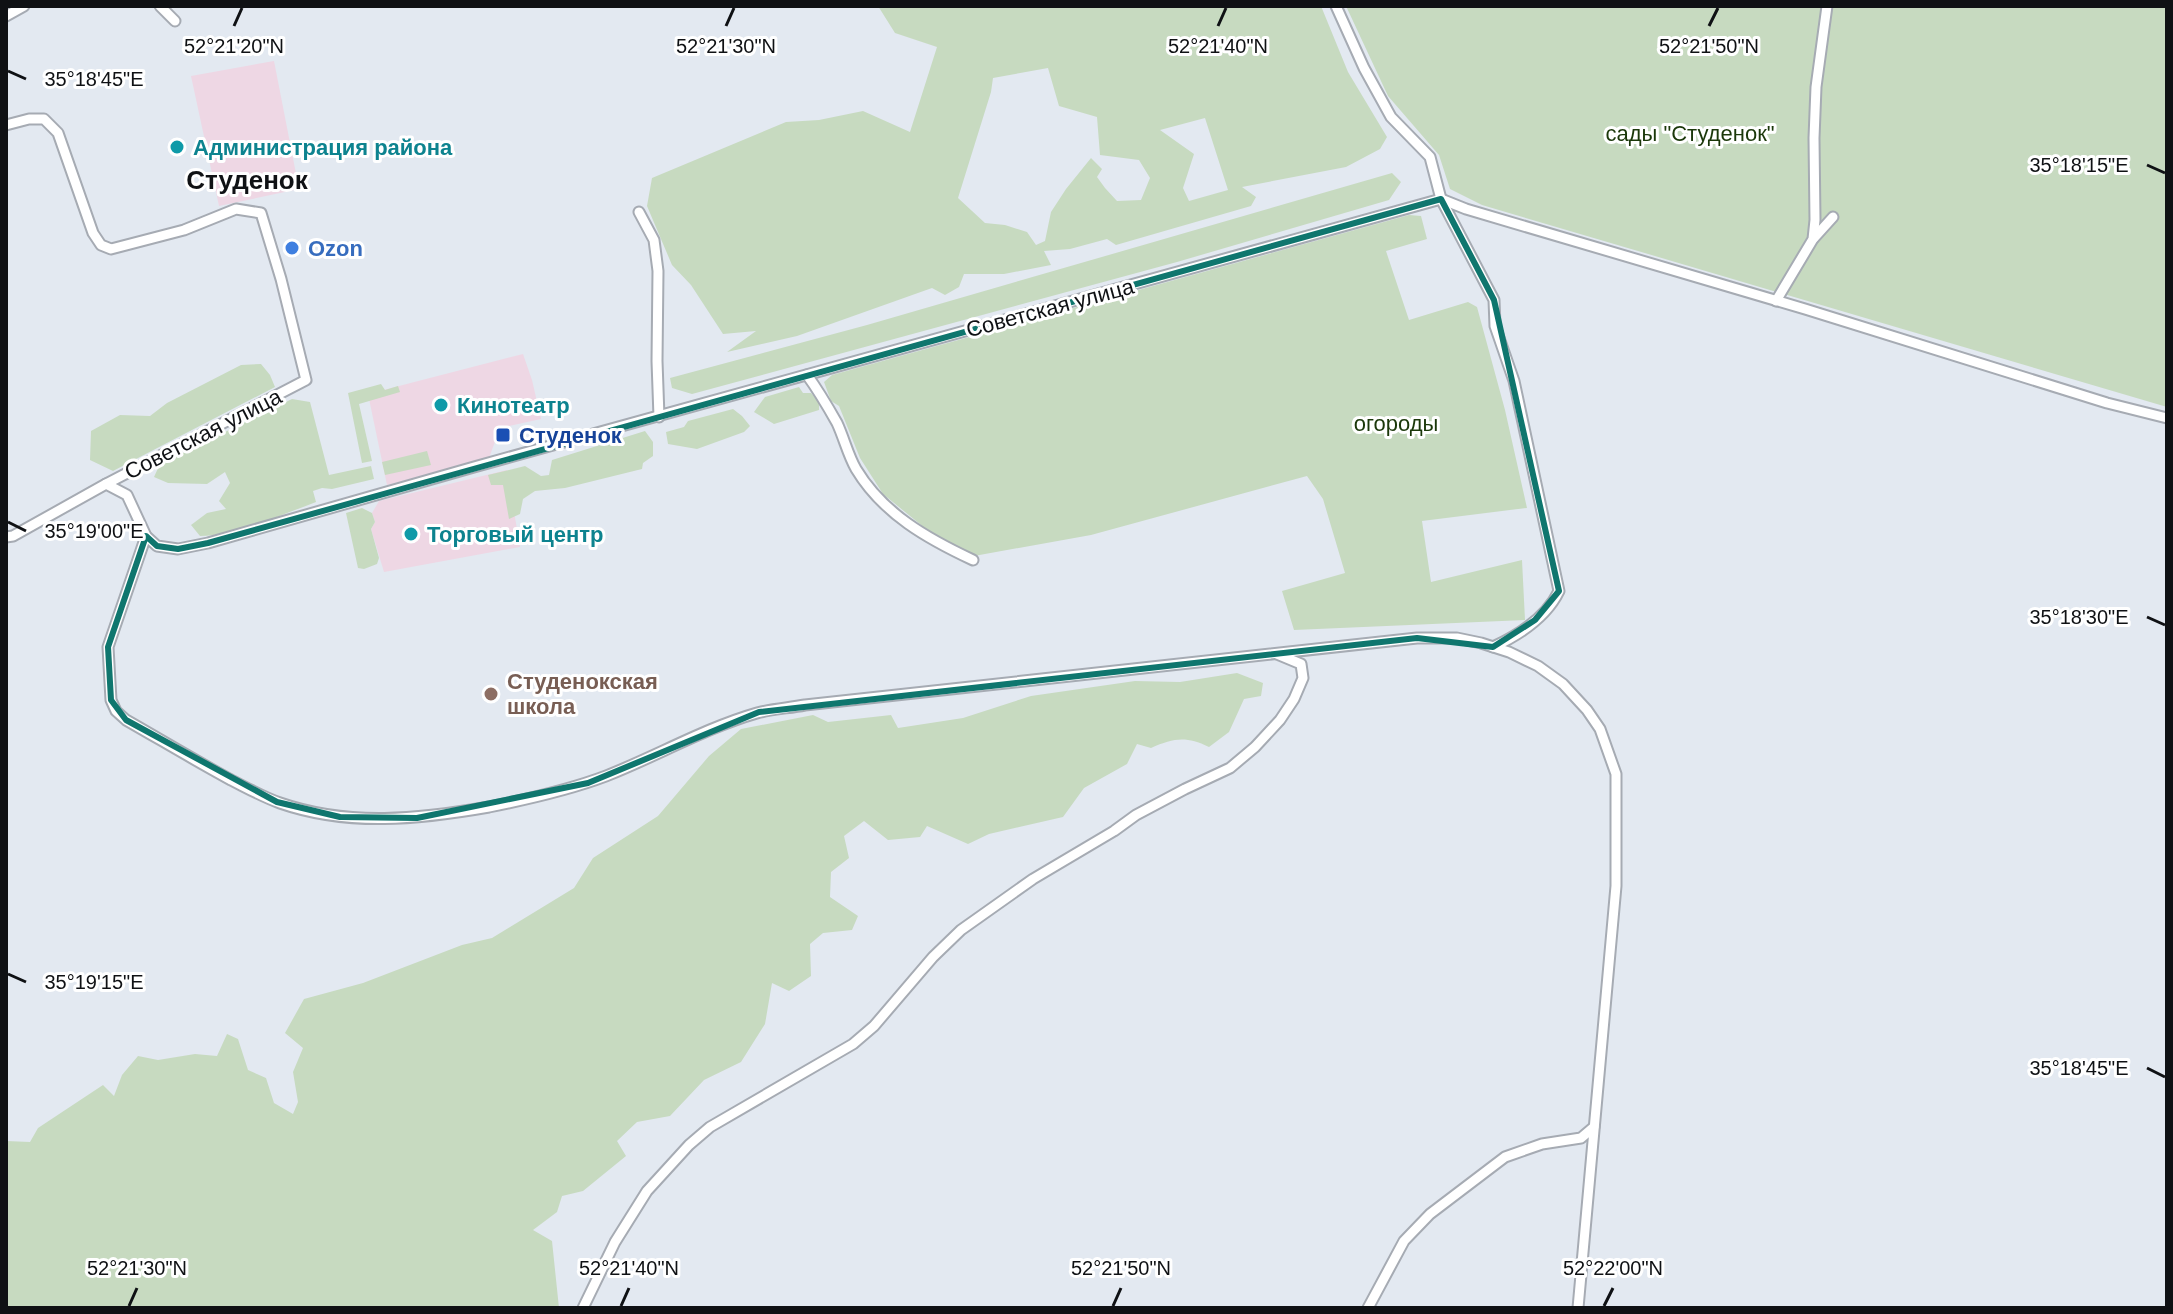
<svg xmlns="http://www.w3.org/2000/svg" width="2173" height="1314" font-family="Helvetica,sans-serif">
<rect width="100%" height="100%" fill="#e3e9f1"/>
<!-- commercial -->
<g fill="#eed7e4">
<polygon points="274,61 299,189 219,206 191,76"/>
<polygon points="523,354 532,380 541,419 500,428 489,458 387,485 368,394"/>
<polygon points="507,470 520,547 384,572 371,529 375,522 372,513 379,501"/>
</g>
<!-- green -->
<g fill="#c7dac0" fill-rule="evenodd">
<path d="M 878,6 L 1321,6 L 1348,72 L 1387,137 L 1380,149 L 1346,167 L 1242,187 L 1256,197 L 1251,206 L 1116,245 L 1107,239 L 1070,249 L 1044,251 L 1051,265 L 1004,274 L 964,274 L 959,287 L 945,295 L 932,288 L 797,336 L 727,352 L 756,331 L 723,334 L 691,285 L 672,265 L 647,206 L 652,178 L 786,122 L 819,120 L 863,111 L 910,132 L 937,47 L 895,33 ZM 1048,68 L 1059,106 L 1097,117 L 1100,155 L 1139,160 L 1150,178 L 1141,200 L 1117,201 L 1105,188 L 1097,177 L 1102,169 L 1091,158 L 1066,189 L 1051,212 L 1045,241 L 1036,245 L 1027,232 L 1005,225 L 985,223 L 958,198 L 991,92 L 993,78 ZM 1205,118 L 1228,190 L 1189,201 L 1183,188 L 1194,154 L 1160,130 Z"/>
<polygon points="1346,6 2167,6 2167,407 1482,205 1450,189 1439,155 1388,96"/>
<polygon points="1392,173 1401,182 1389,200 1177,262 692,394 672,388 670,378 867,325"/>
<polygon points="1409,215 1421,216 1427,239 1386,251 1409,320 1468,302 1477,307 1505,410 1527,508 1422,521 1431,582 1522,560 1525,620 1294,630 1282,591 1345,573 1323,499 1307,476 1091,535 974,556 926,529 883,494 860,458 839,406 831,401 824,382 832,375"/>
<polygon points="261,364 270,375 275,387 113,471 90,460 91,431 120,415 150,416 167,403 241,365"/>
<polygon points="381,384 385,390 398,386 400,392 359,404 372,461 362,463 348,393"/>
<polygon points="799,387 803,393 811,393 819,402 819,410 774,424 754,412 765,397"/>
<path d="M 292,399 L 310,402 L 329,475 L 371,466 L 374,479 L 332,489 L 322,488 L 313,491 L 316,502 C 281,515 237,535 200,536 L 191,525 L 207,513 L 226,509 L 219,501 L 230,483 L 225,472 L 207,484 L 168,483 L 154,477 L 160,464 Z"/>
<polygon points="733,409 742,416 750,426 744,432 697,449 668,444 666,432 684,427 688,421"/>
<polygon points="645,431 653,442 653,456 643,463 642,469 565,488 535,491 523,499 520,514 509,519 503,485 491,485 488,475 525,466 541,476 549,475 552,460"/>
<polygon points="427,451 431,465 385,475 382,462"/>
<polygon points="362,508 372,513 375,522 371,529 379,558 377,564 364,569 358,568 346,513"/>
<path d="M 1237,673 L 1263,683 L 1261,696 L 1244,699 L 1229,732 L 1209,747 C 1186,736 1174,738 1151,748 L 1137,744 L 1127,764 L 1084,788 L 1063,817 L 989,834 L 968,844 L 927,826 L 920,837 L 888,840 L 864,821 L 844,836 L 849,858 L 831,872 L 830,897 L 858,916 L 852,930 L 823,933 L 810,944 L 811,976 L 789,991 L 772,983 L 765,1024 L 741,1062 L 704,1080 L 670,1116 L 637,1122 L 617,1141 L 626,1156 L 583,1191 L 562,1196 L 557,1212 L 533,1230 L 552,1241 L 559,1308 L 6,1308 L 6,1141 L 30,1142 L 38,1128 L 103,1085 L 114,1096 L 122,1075 L 138,1056 L 158,1060 L 195,1054 L 217,1056 L 227,1034 L 238,1039 L 248,1070 L 266,1078 L 274,1103 L 293,1114 L 298,1102 L 293,1072 L 303,1048 L 285,1033 L 304,999 L 363,983 L 462,945 L 492,938 L 574,888 L 593,858 L 658,816 L 709,756 L 741,729 L 813,715 L 828,722 L 891,715 L 898,728 L 963,718 L 1031,696 L 1135,681 L 1180,682 Z"/>
</g>
<g fill="none" stroke-linecap="round" stroke-linejoin="round">
<defs>
<g id="minor">
<polyline points="160,6 175,21"/>
<path d="M 1336,6 L 1364,68 L 1391,117 L 1430,157 L 1441,199 L 1494,300 L 1495,326 L 1514,381 L 1559,591 C 1546,618 1519,635 1493,647"/>
<polyline points="6,16 24,6"/>
<polyline points="6,125 29,119 44,119 58,133 93,233 101,245 111,249 184,230 236,209 261,213 281,279 306,380 106,484"/>
<polyline points="1441,199 1466,209 1805,309 2107,403 2167,418"/>
<polyline points="639,212 654,240 658,271 657,361 659,417"/>
<polyline points="1814,238 1833,217"/>
<polyline points="1776,301 1813,239 1815,220 1814,138 1816,87 1827,6"/>
<path d="M 807,375 C 818,390 828,407 837,423 C 844,438 848,455 856,469 C 883,514 928,539 973,560"/>
<path d="M 146,536 L 108,647 L 111,700 L 116,711 L 126,720 C 161,740 196,761 231,780 C 247,788 263,797 280,803 C 349,827 420,819 489,807 C 529,799 569,790 606,776 C 657,756 705,728 757,713 C 772,709 789,708 805,705 L 1417,638 L 1457,638 L 1481,643 L 1509,652 L 1538,666 L 1563,684 L 1587,710 L 1600,729 L 1616,774 L 1616,886 L 1578,1308"/>
<polyline points="6,537 13,536 106,484 127,495 146,536 157,546 178,549 208,543 474,467 1441,199"/>
<polyline points="583,1308 615,1242 647,1191 689,1145 710,1127 853,1044 874,1026 933,957 961,930 1033,879 1114,831 1136,815 1185,789 1230,768 1255,747 1280,720 1294,699 1303,678 1301,664 1277,654"/>
<polyline points="1368,1308 1404,1241 1430,1214 1505,1157 1542,1144 1581,1138 1594,1127"/>
</g>
</defs>
<!-- minor casing -->
<use href="#minor" stroke="#a6abb3" stroke-width="13"/>
<!-- minor -->
<use href="#minor" stroke="#fff" stroke-width="9"/>
</g>
<!-- marked area -->
<path fill="none" stroke="#0f766e" stroke-width="6" stroke-linejoin="round" d="M 1441,199 L 1494,300 L 1559,591 L 1535,620 L 1493,647 L 1417,638 L 759,712 L 588,783 L 417,818 L 340,817 L 277,802 L 126,720 L 111,700 L 108,647 L 146,536 L 157,546 L 178,549 L 208,543 Z"/>
<!-- ticks -->
<path fill="none" stroke="#0f1114" stroke-width="3" d="M 234,26 L 242,8M 726,26 L 734,8M 1218,26 L 1226,8M 1709,26 L 1718,8M 8,71 L 26,79M 2147,165 L 2165,173M 8,522 L 26,531M 2147,617 L 2165,625M 8,974 L 26,982M 2147,1068 L 2165,1077M 129,1306 L 137,1288M 621,1306 L 629,1288M 1113,1306 L 1121,1288M 1604,1306 L 1613,1288"/>
<!-- markers -->
<g fill="#0f9aa8" stroke="#fff" stroke-width="3">
<circle cx="177" cy="147" r="8"/>
<circle cx="441" cy="405" r="8"/>
<circle cx="411" cy="534" r="8"/>
</g>
<circle fill="#3f7fe0" stroke="#fff" stroke-width="3" cx="292" cy="248" r="8"/>
<rect fill="#1a4fb4" stroke="#fff" stroke-width="3" x="495" y="427" width="16" height="16" rx="4"/>
<circle fill="#8d6e63" stroke="#fff" stroke-width="3" cx="491" cy="694" r="8"/>
<g text-anchor="middle" dominant-baseline="central" stroke-width="6" stroke-linejoin="round" paint-order="stroke">
<!-- park labels -->
<g font-size="22" fill="#1b380a" stroke="#fff">
<text x="1690" y="133">сады "Студенок"</text>
<text x="1396" y="423">огороды</text>
</g>
<!-- culture labels -->
<g font-size="22" font-weight="bold" fill="#0d838f" stroke="#fff" text-anchor="start">
<text x="193" y="147">Администрация района</text>
<text x="457" y="405">Кинотеатр</text>
<text x="427" y="534">Торговый центр</text>
</g>
<!-- shop labels -->
<g font-size="22" font-weight="bold" fill="#366cbe" stroke="#fff" text-anchor="start">
<text x="308" y="248">Ozon</text>
</g>
<!-- street labels -->
<g font-size="22" fill="#0f1114" stroke="#fff">
<text transform="translate(1050 308) rotate(-15)">Советская улица</text>
<text transform="translate(203 434) rotate(-27)">Советская улица</text>
</g>
<!-- transit labels -->
<g font-size="22" font-weight="bold" fill="#164399" stroke="#fff" text-anchor="start">
<text x="519" y="435">Студенок</text>
</g>
<!-- education labels -->
<g font-size="22" font-weight="bold" fill="#785e54" stroke="#fff" text-anchor="start">
<text x="507" y="681">Студенокская<tspan x="507" dy="25">школа</tspan></text>
</g>
<!-- quarter labels -->
<g font-size="26" font-weight="bold" fill="#0f1114" stroke="#fff">
<text x="247" y="180">Студенок</text>
</g>
</g>
<g font-size="20" text-anchor="middle" fill="#0f1114" stroke="#fff" stroke-width="6" stroke-linejoin="round" paint-order="stroke">
<text x="234" y="53">52°21'20"N</text>
<text x="726" y="53">52°21'30"N</text>
<text x="1218" y="53">52°21'40"N</text>
<text x="1709" y="53">52°21'50"N</text>
<text x="94" y="86">35°18'45"E</text>
<text x="2079" y="172">35°18'15"E</text>
<text x="94" y="538">35°19'00"E</text>
<text x="2079" y="624">35°18'30"E</text>
<text x="94" y="989">35°19'15"E</text>
<text x="2079" y="1075">35°18'45"E</text>
<text x="137" y="1275">52°21'30"N</text>
<text x="629" y="1275">52°21'40"N</text>
<text x="1121" y="1275">52°21'50"N</text>
<text x="1613" y="1275">52°22'00"N</text>
</g>
<!-- border -->
<rect width="2173" height="1314" fill="none" stroke="#0f1114" stroke-width="16"/>
</svg>
